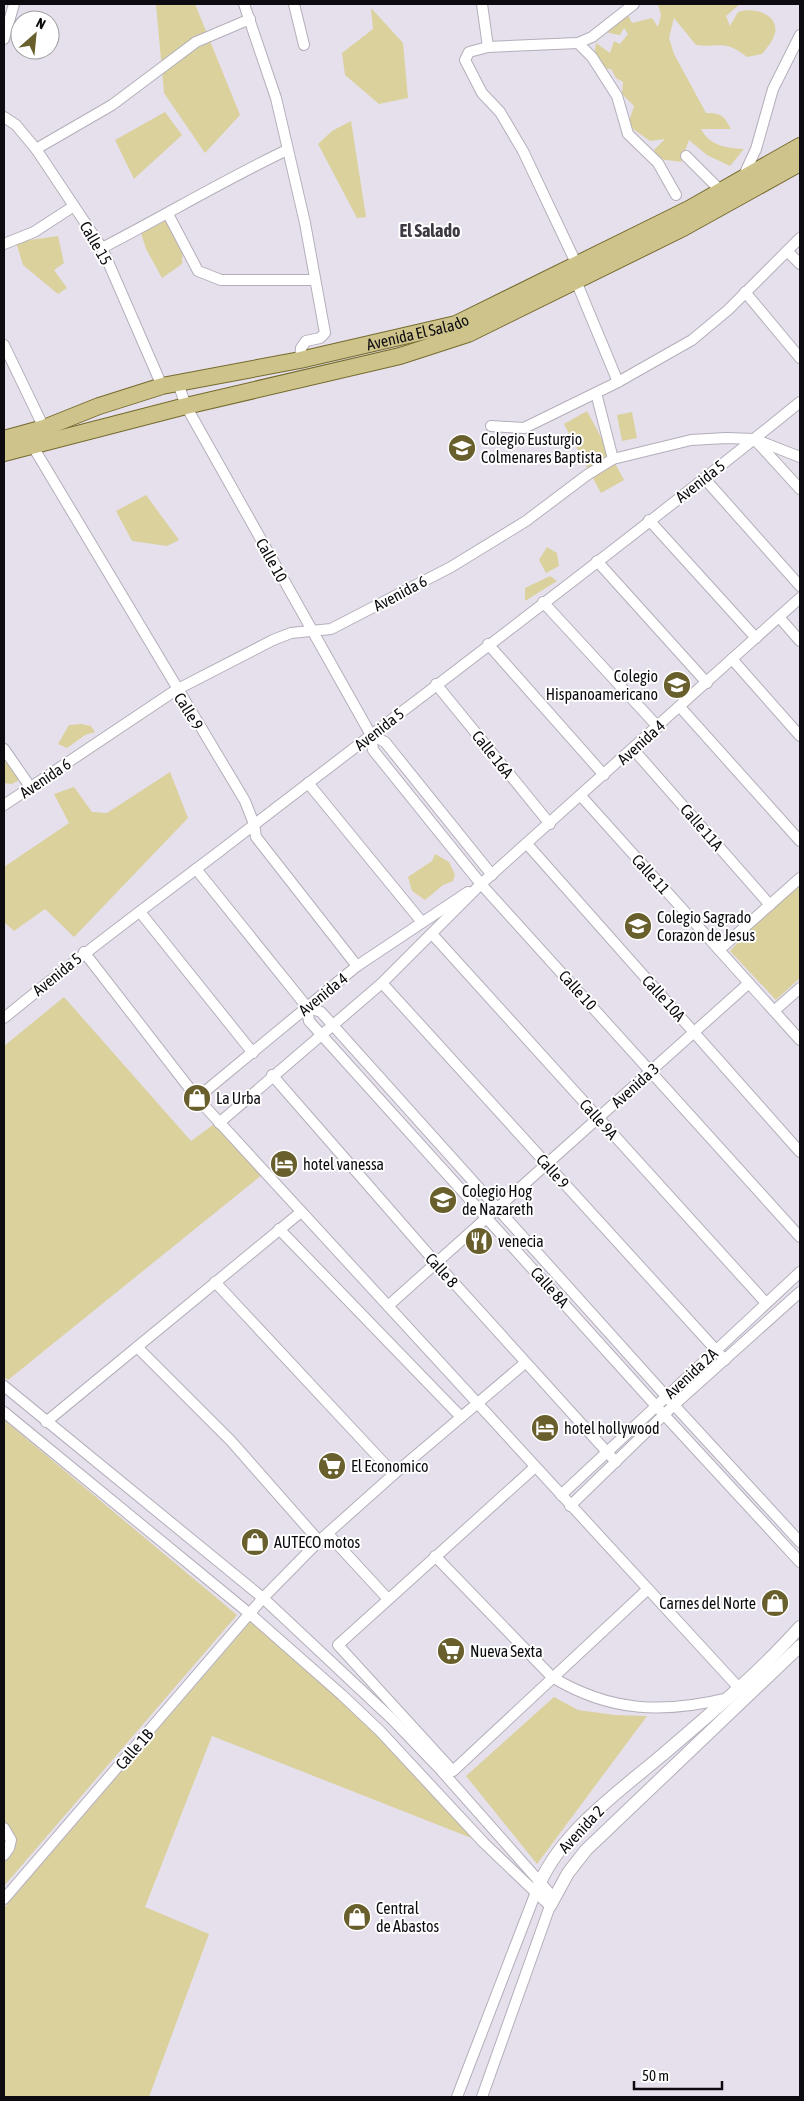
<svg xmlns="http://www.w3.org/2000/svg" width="804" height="2101" font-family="'Asap Condensed',sans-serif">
<rect width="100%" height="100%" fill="#e6e0ed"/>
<!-- green -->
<g fill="#dad19c">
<polygon points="156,4 195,4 240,115 205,153 164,93"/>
<path d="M 658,4 L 740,4 L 726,16 L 730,26 L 738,12 C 752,7 779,13 775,33 C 773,41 767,48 762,54 L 747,57 C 723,39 722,48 696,45 L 674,18 L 669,38 L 674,54 L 706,113 C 722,113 724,116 731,129 L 701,129 C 710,146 726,148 744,149 L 730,166 L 707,155 L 689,140 L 681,162 L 660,159 L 654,150 L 665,139 L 650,141 L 633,129 L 629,121 L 634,106 L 622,94 L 623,82 L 616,78 L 611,69 L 599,68 L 595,51 L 596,43 L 610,53 L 614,41 L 620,44 L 628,34 L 624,28 L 620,35 L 605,32 L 613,21 L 628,15 L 632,23 L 652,18 L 658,27 L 661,15 Z"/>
<polygon points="371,8 403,43 408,98 379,104 345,75 342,53 373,29"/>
<polygon points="165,112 182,135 134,179 115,140"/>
<polygon points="351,121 366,217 357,218 318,144 332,131"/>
<polygon points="169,219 183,246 182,264 162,278 146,249 141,233"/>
<polygon points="58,236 64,263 54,270 67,288 58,294 23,265 16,242"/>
<polygon points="587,411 624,480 601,493 564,424"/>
<polygon points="632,412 637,438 622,441 617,415"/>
<polygon points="146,495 179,540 167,546 132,541 116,511"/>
<polygon points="547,547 557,553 559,566 546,573 539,560"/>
<polygon points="550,576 557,581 525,601 525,588"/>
<polygon points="81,724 91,726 95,732 85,735 67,748 58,744 69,725"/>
<polygon points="7,762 17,770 19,780 12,784 4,783 4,763"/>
<polygon points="170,772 188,818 74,937 45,909 14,931 4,922 4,867 69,823 54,794 74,787 92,812 107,813"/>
<polygon points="435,854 449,862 455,875 453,881 443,885 425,900 412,891 408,877 432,861"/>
<polygon points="800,874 800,978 776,1000 730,951"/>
<polygon points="64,997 191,1141 217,1122 263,1174 8,1380 4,1377 4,1046"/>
<polygon points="4,1420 237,1615 4,1886"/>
<polygon points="251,1621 357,1712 474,1839 212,1736 145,1907 209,1934 149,2097 4,2097 4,1908"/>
<polygon points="554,1697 578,1710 615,1715 647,1716 537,1864 466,1776"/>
</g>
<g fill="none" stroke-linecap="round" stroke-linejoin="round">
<defs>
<g id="minor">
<polyline points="244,4 276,98 305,223 325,333 320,338 306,341 301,348 300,360"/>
<polyline points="294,4 304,45"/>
<polyline points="482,4 488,47"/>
<polyline points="4,39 14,4"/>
<polyline points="578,43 592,57 617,96 628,134 658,163 676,195"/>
<polyline points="4,117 16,125 36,149 102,248 162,386"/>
<polyline points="36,149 112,105 196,42 250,19"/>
<polyline points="686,156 720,190"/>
<polyline points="743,177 756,149 773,89 800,35"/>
<polyline points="168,214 198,271 221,280 315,280"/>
<polyline points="4,244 34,232 74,206"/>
<path d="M 102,248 C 164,216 224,180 287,150"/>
<polyline points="787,251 800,264"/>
<polyline points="577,265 523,151 500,112 482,93 465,60 469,52 488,47 578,43 592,37 634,4"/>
<polyline points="576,281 618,382"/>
<polyline points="745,292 800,358"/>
<polyline points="4,345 44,428"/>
<polyline points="178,383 186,406 371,735 373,750 481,884 800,1237"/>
<polyline points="596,393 613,459"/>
<polyline points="491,426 524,428 618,382 692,340 728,310 800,238"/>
<polyline points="757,442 800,489"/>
<polyline points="32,445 245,801 254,824 256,837 357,966"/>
<polyline points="704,478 800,586"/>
<polyline points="649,520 756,638"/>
<polyline points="597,561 707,683"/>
<polyline points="543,602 658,727"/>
<polyline points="779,617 800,641"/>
<polyline points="488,644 604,775"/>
<polyline points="732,659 800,736"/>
<polyline points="436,684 550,824"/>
<polyline points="680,707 800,841"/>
<polyline points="371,735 385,742 492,875"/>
<polyline points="4,749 31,788"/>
<polyline points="633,749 770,905"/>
<polyline points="308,783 421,921"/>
<polyline points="581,796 800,1040"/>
<polyline points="4,805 176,690 273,640 291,633 331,629 451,567 526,521 587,475 613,459 691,440 726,438 754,439 800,457"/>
<polyline points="527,844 800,1152"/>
<polyline points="196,869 307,1007 309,1021 656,1406 800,1562"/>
<polyline points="140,912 253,1053"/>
<polyline points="432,934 766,1303"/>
<polyline points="719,950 800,878"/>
<polyline points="84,952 197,1098 739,1688"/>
<polyline points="382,983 725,1360"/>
<polyline points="307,1007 321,1012 674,1405 800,1542"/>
<polyline points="774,1011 800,988"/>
<path d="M 4,1018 C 74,960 147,906 220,851 C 413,702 610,556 800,402"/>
<polyline points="272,1075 436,1263 616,1462"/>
<polyline points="197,1098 357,966 468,892"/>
<polyline points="219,1123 382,983 481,884 800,598"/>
<polyline points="279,1229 461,1417"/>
<polyline points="215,1282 394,1474"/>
<polyline points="388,1306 749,983"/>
<polyline points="137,1347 231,1441 319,1541"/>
<polyline points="4,1386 263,1598 392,1719 439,1768 554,1898"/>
<polyline points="4,1412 250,1614 342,1695 380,1731 484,1843 550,1906 482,2097"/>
<polyline points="46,1422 301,1212"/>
<polyline points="535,1467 338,1645 453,1771 648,1589"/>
<polyline points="561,1495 800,1272"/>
<polyline points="570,1506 674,1405 800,1292"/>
<polyline points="328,1534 388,1599"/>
<path d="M 435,1556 L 552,1677 C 610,1712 663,1714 728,1698"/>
<polyline points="4,1828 11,1840 9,1848 4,1855"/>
<polyline points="4,1899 263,1598 319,1541 394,1474 525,1363"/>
<polyline points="457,2097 536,1892"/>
</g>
<g id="tertiary">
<path d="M 536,1892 C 558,1834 615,1795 661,1756 C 709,1715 758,1674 800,1627"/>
<polyline points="550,1906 568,1873 586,1850 800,1646"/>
</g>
<g id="primary">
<path id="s1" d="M 4,439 L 44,428 L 99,406 L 162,386 L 300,360 L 456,324 L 689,209 L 800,146"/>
<polyline points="4,453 186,406 400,356 468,334 683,228 800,163"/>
</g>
</defs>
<!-- minor casing -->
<use href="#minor" stroke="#b4aeba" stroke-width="12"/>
<!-- tertiary casing -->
<use href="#tertiary" stroke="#b4aeba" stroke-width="14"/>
<!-- primary casing -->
<use href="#primary" stroke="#756a2d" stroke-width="18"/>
<!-- minor -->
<use href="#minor" stroke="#fff" stroke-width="10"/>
<!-- tertiary -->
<use href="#tertiary" stroke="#fff" stroke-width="12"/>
<!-- primary -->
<use href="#primary" stroke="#cec48b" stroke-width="16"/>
</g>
<!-- icons -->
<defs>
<symbol id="school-disc" viewBox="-11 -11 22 22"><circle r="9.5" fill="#685f2c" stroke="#fff"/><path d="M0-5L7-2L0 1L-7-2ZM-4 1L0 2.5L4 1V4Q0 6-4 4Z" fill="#fff"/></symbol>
<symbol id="shop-disc" viewBox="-11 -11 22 22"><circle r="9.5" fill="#685f2c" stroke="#fff"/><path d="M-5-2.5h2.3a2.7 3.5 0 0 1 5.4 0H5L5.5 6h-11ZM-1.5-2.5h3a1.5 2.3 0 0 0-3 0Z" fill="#fff"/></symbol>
<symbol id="hotel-disc" viewBox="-11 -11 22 22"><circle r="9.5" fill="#685f2c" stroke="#fff"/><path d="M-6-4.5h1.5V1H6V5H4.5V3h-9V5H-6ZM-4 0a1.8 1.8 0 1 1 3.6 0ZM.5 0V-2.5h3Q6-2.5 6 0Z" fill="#fff"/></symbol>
<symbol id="restaurant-disc" viewBox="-11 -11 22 22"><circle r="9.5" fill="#685f2c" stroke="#fff"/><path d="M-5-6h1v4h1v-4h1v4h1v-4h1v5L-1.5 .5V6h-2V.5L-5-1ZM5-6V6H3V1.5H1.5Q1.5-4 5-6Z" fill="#fff"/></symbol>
<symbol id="supermarket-disc" viewBox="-11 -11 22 22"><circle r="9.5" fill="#685f2c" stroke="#fff"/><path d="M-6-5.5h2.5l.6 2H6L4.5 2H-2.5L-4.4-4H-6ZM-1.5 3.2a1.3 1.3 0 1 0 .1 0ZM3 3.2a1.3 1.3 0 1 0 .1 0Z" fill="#fff"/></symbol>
</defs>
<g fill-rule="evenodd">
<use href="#school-disc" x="446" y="432" width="32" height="32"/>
<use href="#school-disc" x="661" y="669" width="32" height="32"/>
<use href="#school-disc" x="622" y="910" width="32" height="32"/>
<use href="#shop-disc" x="181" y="1082" width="32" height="32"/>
<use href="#hotel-disc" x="268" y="1148" width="32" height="32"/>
<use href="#school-disc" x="427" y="1184" width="32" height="32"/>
<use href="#restaurant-disc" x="463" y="1225" width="32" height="32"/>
<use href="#hotel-disc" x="529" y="1412" width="32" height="32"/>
<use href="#supermarket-disc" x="316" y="1450" width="32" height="32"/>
<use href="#shop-disc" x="239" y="1526" width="32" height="32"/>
<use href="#shop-disc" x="759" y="1587" width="32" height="32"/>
<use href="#supermarket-disc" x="435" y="1635" width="32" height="32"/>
<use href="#shop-disc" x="341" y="1901" width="32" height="32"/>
</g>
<g text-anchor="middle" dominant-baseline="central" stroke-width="4" stroke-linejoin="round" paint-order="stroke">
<!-- street labels -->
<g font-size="16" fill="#0d0b0f" stroke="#fff">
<text transform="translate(96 243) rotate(60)">Calle 15</text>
<text stroke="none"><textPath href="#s1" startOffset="428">Avenida El Salado</textPath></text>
<text transform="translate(700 481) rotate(-38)">Avenida 5</text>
<text transform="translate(272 560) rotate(61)">Calle 10</text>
<text transform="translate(400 593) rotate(-28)">Avenida 6</text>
<text transform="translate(189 711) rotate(58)">Calle 9</text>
<text transform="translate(379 729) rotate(-38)">Avenida 5</text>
<text transform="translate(641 742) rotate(-42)">Avenida 4</text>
<text transform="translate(493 754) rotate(51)">Calle 16A</text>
<text transform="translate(45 778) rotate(-34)">Avenida 6</text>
<text transform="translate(702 827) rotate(49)">Calle 11A</text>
<text transform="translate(651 874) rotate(48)">Calle 11</text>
<text transform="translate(57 974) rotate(-39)">Avenida 5</text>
<text transform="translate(578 990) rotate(48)">Calle 10</text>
<text transform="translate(323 994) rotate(-39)">Avenida 4</text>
<text transform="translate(664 998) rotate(48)">Calle 10A</text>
<text transform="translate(635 1085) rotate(-42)">Avenida 3</text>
<text transform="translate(599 1119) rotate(48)">Calle 9A</text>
<text transform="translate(553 1171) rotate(48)">Calle 9</text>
<text transform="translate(442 1270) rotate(48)">Calle 8</text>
<text transform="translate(550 1287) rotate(48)">Calle 8A</text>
<text transform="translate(691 1373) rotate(-43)">Avenida 2A</text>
<text transform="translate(134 1749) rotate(-49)">Calle 1B</text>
<text transform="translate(581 1829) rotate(-47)">Avenida 2</text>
</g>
<!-- poi labels -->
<g font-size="16" fill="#0d0b0f" stroke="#fff" text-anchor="start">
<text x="481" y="439">Colegio Eusturgio<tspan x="481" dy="18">Colmenares Baptista</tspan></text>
<text x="658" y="676" text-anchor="end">Colegio<tspan x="658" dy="18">Hispanoamericano</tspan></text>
<text x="657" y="917">Colegio Sagrado<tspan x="657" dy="18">Corazon de Jesus</tspan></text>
<text x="216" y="1098">La Urba</text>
<text x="303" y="1164">hotel vanessa</text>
<text x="462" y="1191">Colegio Hog<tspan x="462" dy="18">de Nazareth</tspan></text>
<text x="498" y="1241">venecia</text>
<text x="564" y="1428">hotel hollywood</text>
<text x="351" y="1466">El Economico</text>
<text x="274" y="1542">AUTECO motos</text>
<text x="756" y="1603" text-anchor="end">Carnes del Norte</text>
<text x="470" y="1651">Nueva Sexta</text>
<text x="376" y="1908">Central<tspan x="376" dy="18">de Abastos</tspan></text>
</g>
<!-- neighbourhood labels -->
<g font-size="18" font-weight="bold" fill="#3d3842" stroke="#fff">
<text x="430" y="230">El Salado</text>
</g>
</g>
<!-- border -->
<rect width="804" height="2101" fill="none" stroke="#0d0b0f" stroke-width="10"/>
<!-- north arrow -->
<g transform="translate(35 35) rotate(27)"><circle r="24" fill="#ffffff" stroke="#9e9d9f"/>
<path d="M0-4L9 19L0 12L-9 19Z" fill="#685f2c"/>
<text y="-8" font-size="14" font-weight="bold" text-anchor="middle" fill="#0d0b0f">N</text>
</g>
<!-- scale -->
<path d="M634 2081v8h88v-8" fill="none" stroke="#0d0b0f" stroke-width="2.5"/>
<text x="642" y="2081" font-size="15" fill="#0d0b0f" stroke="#ffffff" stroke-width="4" paint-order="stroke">50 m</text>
</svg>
